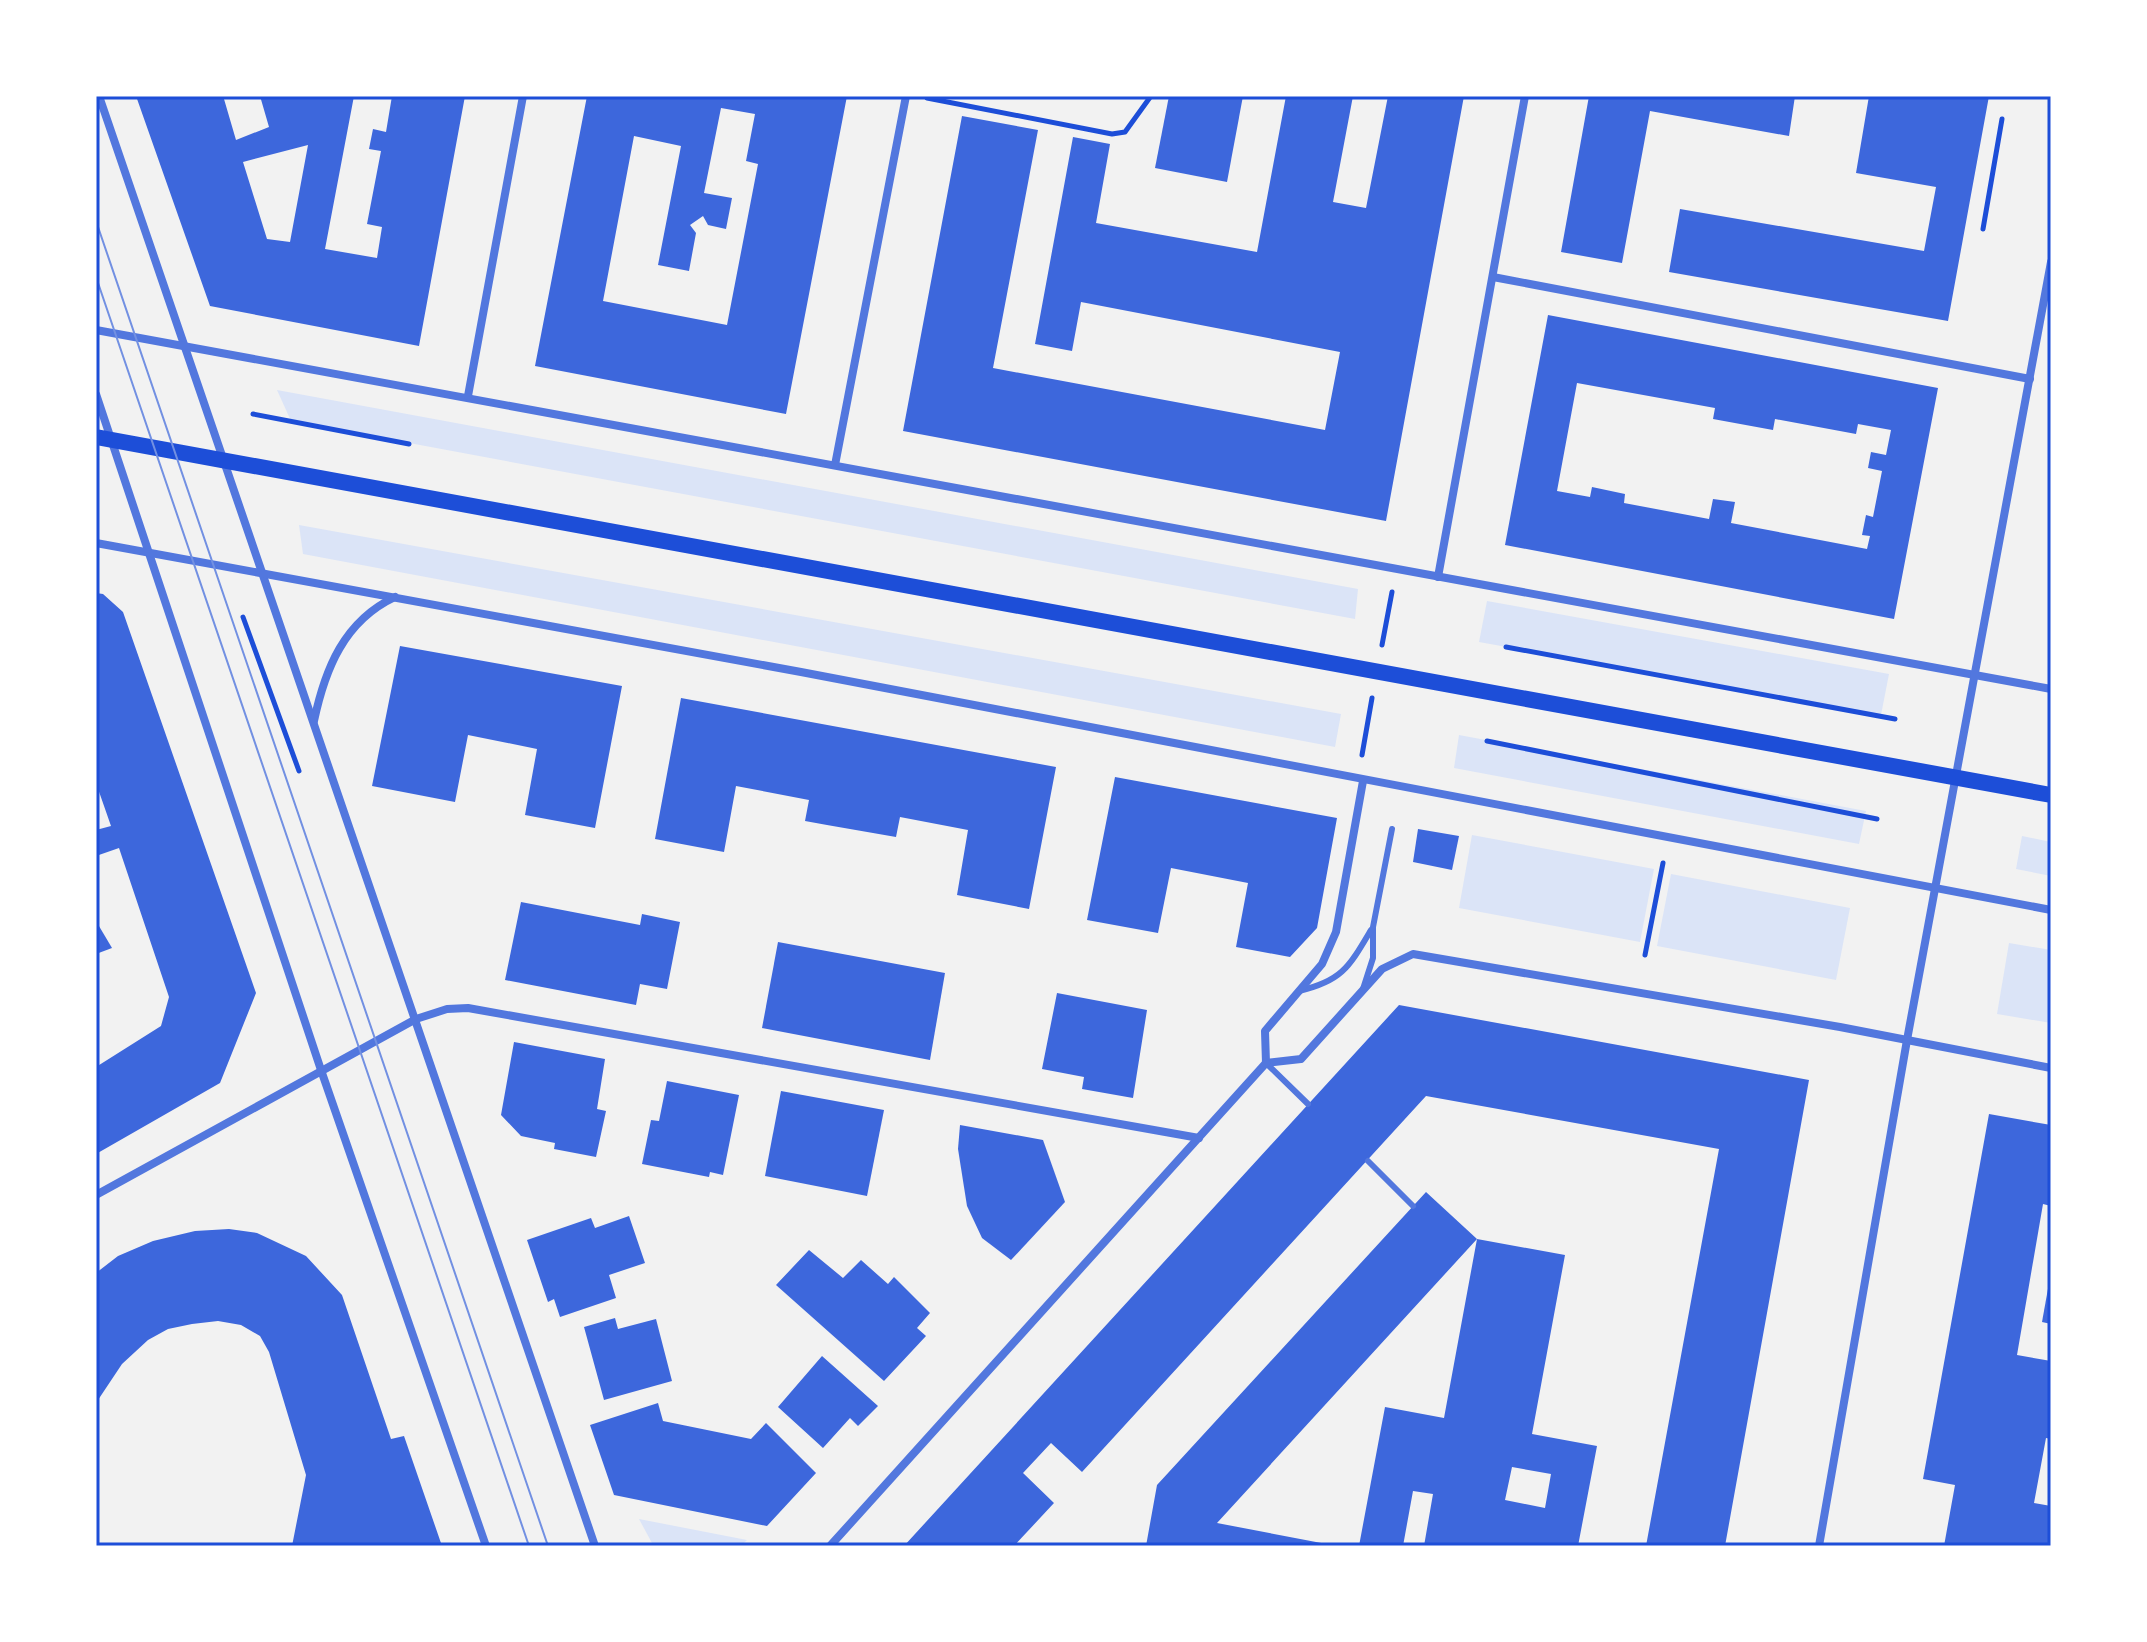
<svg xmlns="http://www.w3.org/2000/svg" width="2147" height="1642" font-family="'DejaVu Sans',sans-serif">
<rect width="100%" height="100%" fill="#f2f2f2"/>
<!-- green -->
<g fill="#dbe4f7">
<polygon points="277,390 1358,589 1355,619 291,421"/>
<polygon points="299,525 1341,714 1335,747 303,554"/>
<polygon points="1487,601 1889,674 1881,715 1479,642"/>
<polygon points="1459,735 1866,811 1859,844 1454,768"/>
<polygon points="1472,835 1654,869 1640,942 1459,908"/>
<polygon points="2022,836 2051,842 2051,876 2016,869"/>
<polygon points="1671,874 1850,908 1836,980 1657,946"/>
<polygon points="2009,943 2051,950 2051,1023 1997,1014"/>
<polygon points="639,1519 747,1540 741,1546 652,1543"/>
</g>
<!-- building -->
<g fill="#3d67dc" fill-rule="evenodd">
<path d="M 136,96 L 232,96 L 224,99 L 236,140 L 269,127 L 260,96 L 354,96 L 325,249 L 377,258 L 382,227 L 367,224 L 381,151 L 369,149 L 373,129 L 386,132 L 392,96 L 465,96 L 419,346 L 210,306 ZM 308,145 L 290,242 L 267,239 L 243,162 Z"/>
<path d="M 587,96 L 847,96 L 786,414 L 535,366 ZM 721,108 L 755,114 L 746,161 L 758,164 L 727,325 L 603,301 L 634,136 L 681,146 L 658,265 L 689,271 L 696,233 L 690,225 L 703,216 L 708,225 L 726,229 L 732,198 L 704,193 Z"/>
<polygon points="1169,96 1243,96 1227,182 1155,168"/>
<polygon points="1286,96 1353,96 1333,202 1366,208 1388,96 1464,96 1386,521 903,431 962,116 1038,130 993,368 1325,430 1340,352 1081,302 1072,351 1035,344 1073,137 1110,144 1096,223 1257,252"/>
<polygon points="1589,96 1795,96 1789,136 1650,111 1622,263 1561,252"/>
<polygon points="1869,96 1917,99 1917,96 1989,96 1948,321 1669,272 1680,209 1924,251 1936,187 1856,173"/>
<path d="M 1548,315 L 1938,388 L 1894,619 L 1505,545 ZM 1577,383 L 1715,408 L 1713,419 L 1773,430 L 1775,419 L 1856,434 L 1858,424 L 1891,430 L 1886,455 L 1871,452 L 1868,468 L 1882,471 L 1873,517 L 1866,515 L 1862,535 L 1870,536 L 1867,549 L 1731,523 L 1735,502 L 1713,499 L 1709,519 L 1624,503 L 1625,494 L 1592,487 L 1590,497 L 1557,491 Z"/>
<polygon points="96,593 103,594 123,612 256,993 220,1083 96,1154 96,1067 161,1026 169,997 119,848 96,856 96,830 111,826 96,783"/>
<polygon points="400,646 622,686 595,828 525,815 537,749 468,735 455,802 372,786"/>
<polygon points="681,698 1056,767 1029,909 957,895 968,830 900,817 896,837 827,825 805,821 809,800 736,786 724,852 655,839"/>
<polygon points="1115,777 1337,818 1317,928 1290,957 1236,947 1248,883 1171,868 1158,933 1087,920"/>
<polygon points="1418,829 1459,836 1452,870 1413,862"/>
<polygon points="521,902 640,925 642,914 680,922 667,989 640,984 636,1005 505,980"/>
<polygon points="96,921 112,948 96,954"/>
<polygon points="778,942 945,973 930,1060 762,1028"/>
<polygon points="1057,993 1147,1010 1133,1098 1082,1089 1084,1077 1042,1069"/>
<polygon points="1399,1005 1809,1080 1725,1546 1646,1546 1719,1149 1426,1096 1082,1472 1051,1443 1023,1473 1054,1503 1014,1546 904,1546"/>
<polygon points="514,1042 605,1059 597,1109 606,1111 596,1157 554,1149 555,1143 521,1136 501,1115"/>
<polygon points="667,1081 739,1095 723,1175 710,1172 709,1177 642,1164 651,1120 659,1121"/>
<polygon points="781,1091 884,1110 867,1196 765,1176"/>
<polygon points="1989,1114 2051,1125 2051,1206 2043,1204 2017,1355 2051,1361 2051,1439 2046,1438 2034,1503 2051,1506 2051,1546 1944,1546 1955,1485 1923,1479"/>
<polygon points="960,1125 1043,1140 1065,1202 1011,1260 982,1238 967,1206 958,1149"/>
<polygon points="1426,1192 1477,1239 1217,1523 1337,1546 1146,1546 1157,1485"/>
<polygon points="629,1216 645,1263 609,1275 616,1298 560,1317 554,1299 548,1302 527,1240 591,1218 595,1228"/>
<polygon points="229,1229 257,1233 306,1256 342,1295 391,1439 404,1436 442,1546 292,1546 306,1475 269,1352 260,1336 241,1325 218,1321 192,1324 168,1329 148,1340 122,1364 96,1403 96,1273 118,1256 153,1241 195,1231"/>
<path d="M 1477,1239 L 1565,1255 L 1532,1434 L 1597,1446 L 1578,1546 L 1424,1546 L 1433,1494 L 1413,1491 L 1403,1546 L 1359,1546 L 1385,1407 L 1444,1418 ZM 1512,1467 L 1551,1474 L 1545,1508 L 1505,1500 Z"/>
<polygon points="809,1250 843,1278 861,1260 888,1284 894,1277 930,1313 917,1328 926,1336 884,1381 776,1285"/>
<polygon points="2049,1283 2051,1283 2051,1324 2042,1322"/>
<polygon points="615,1318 618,1329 656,1319 672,1381 604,1400 584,1327"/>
<polygon points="822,1356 878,1406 858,1426 850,1418 823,1448 778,1407"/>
<polygon points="658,1403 663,1421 751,1439 766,1423 816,1473 767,1526 614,1495 590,1425"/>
</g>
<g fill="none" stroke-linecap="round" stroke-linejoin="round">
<!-- path -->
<g stroke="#1d4ed8" stroke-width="5">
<polyline points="927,98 1112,134 1125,132 1151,96"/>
<polyline points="1983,229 2002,119"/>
<polyline points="253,414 409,444"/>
<polyline points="243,617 299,771"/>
<polyline points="1382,645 1392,592"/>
<polyline points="1506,647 1895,719"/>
<polyline points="1487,741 1877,819"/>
<polyline points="1362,755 1372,698"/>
<polyline points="1645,955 1663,863"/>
</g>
<!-- service -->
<g stroke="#5277de" stroke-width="6">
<polyline points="1363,989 1373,958 1373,927 1392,829"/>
<path d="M 1299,991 C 1342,981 1349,967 1371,930"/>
<polyline points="1266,1063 1308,1104"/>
<polyline points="1368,1161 1413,1206"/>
</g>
<!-- minor -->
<g stroke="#5277de" stroke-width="8">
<polyline points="99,96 595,1546"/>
<polyline points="1493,277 2030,379"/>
<polyline points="96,330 2051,689"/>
<polyline points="96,394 321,1070 486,1546"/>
<polyline points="468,396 523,96"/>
<polyline points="835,465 906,96"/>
<polyline points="96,543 801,672 2051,910"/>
<polyline points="1438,577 1525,96"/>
<path d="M 314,721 C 325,669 344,621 395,597"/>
<polyline points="1266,1063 1301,1059 1382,969 1413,954 1840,1027 2051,1068"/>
<polyline points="1266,1063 1265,1031 1322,964 1336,932 1363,781"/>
<polyline points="96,1195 416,1019 447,1009 468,1008 1199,1138"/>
<polyline points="830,1546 1266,1063"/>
<polyline points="1819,1546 1907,1040 2051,262"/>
</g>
<!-- secondary -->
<polyline stroke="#1d4ed8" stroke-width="16" points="96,437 2051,795"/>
<!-- tram -->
<g stroke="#7290e2" stroke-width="2">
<polyline points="96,221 548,1546"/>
<polyline points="96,277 529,1546"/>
</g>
</g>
<!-- border -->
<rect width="2147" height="1642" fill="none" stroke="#ffffff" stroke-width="196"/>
<rect x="98" y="98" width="1951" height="1446" fill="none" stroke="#1d4ed8" stroke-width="3"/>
</svg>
